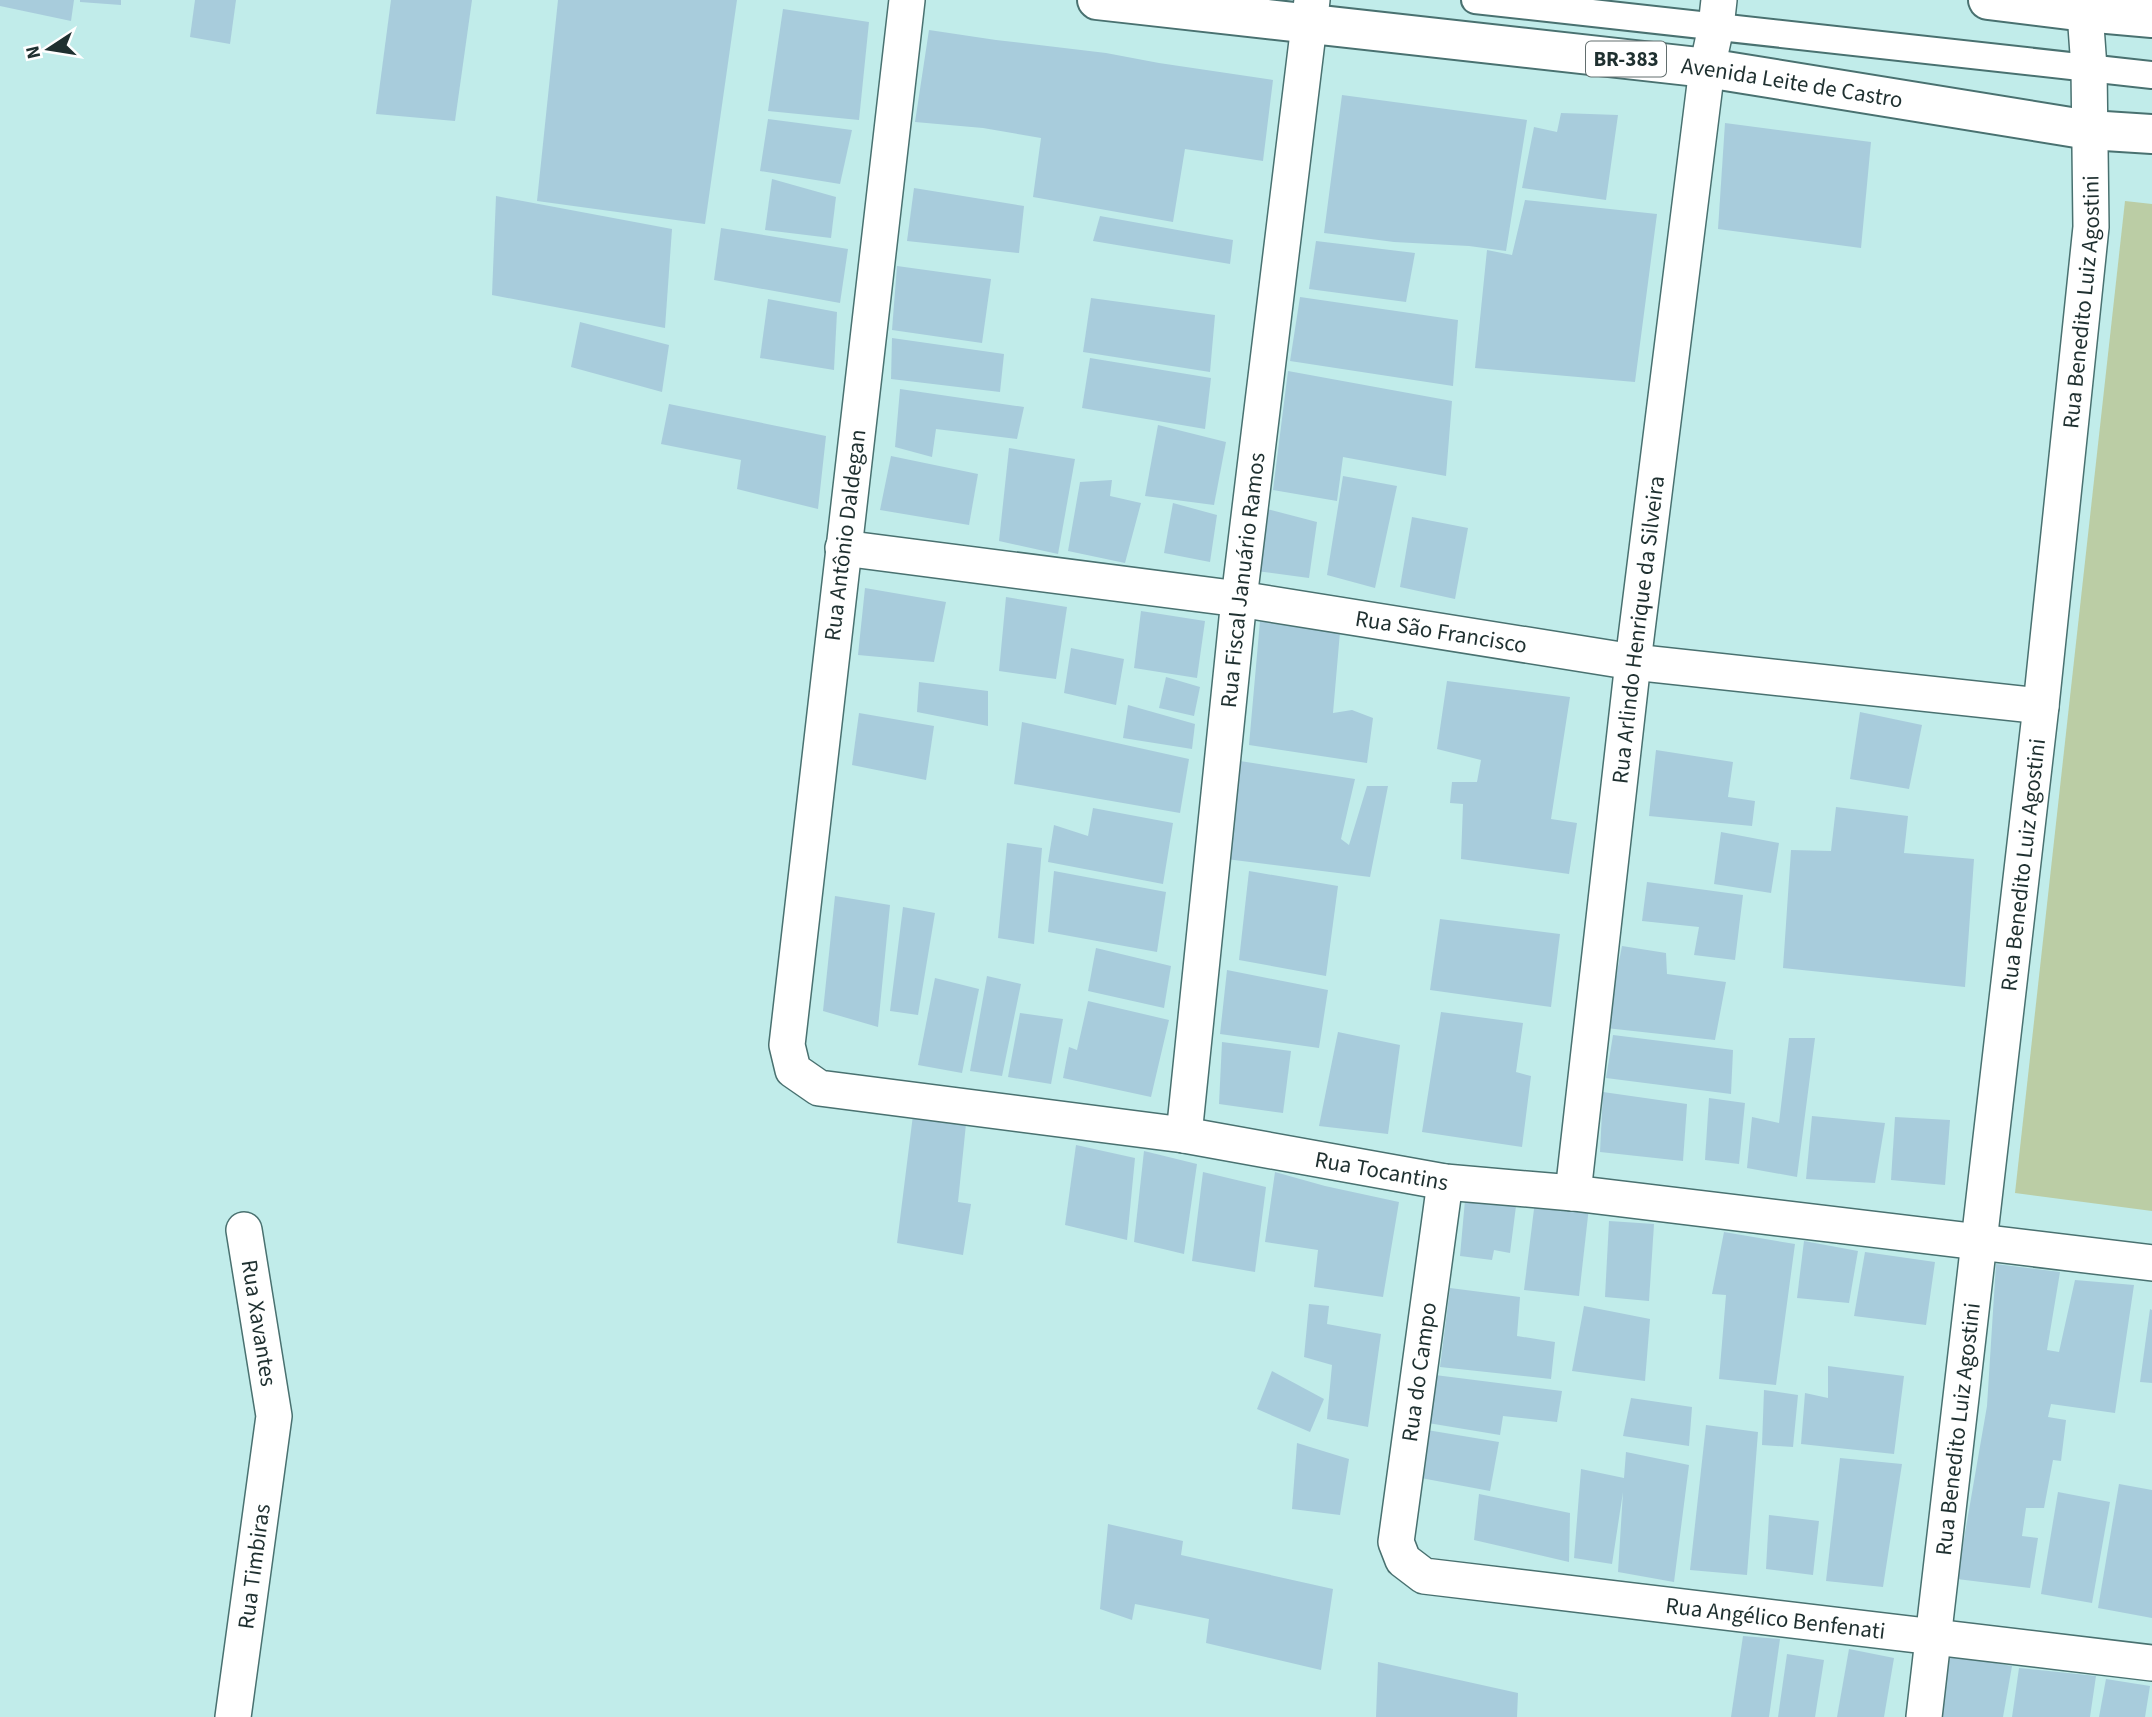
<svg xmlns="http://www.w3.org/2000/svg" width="2152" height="1717" font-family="'Source Sans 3',sans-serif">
<rect width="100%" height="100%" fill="#c1ecea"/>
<!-- green -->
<polygon fill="#bbcda5" points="2125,201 2152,204 2152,1211 2015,1193"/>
<!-- building -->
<g fill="#a8ccdc">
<polygon points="0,0 74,0 71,21 0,6"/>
<polygon points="80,0 121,0 121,5 80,2"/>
<polygon points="195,0 236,0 230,44 190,37"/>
<polygon points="391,0 472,0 455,121 376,114"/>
<polygon points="558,0 737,0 705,224 537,201"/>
<polygon points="783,9 869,22 859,120 768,111"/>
<polygon points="929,30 996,40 1106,53 1159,63 1273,80 1263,161 1185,149 1173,222 1033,197 1041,138 983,128 915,122"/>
<polygon points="1342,95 1527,120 1506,251 1469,246 1394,242 1324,233"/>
<polygon points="1561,113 1618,115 1606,200 1522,188 1534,127 1557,132"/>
<polygon points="768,119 852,130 840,184 760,171"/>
<polygon points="1725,123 1871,142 1861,248 1718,229"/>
<polygon points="772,179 836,197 831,238 765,230"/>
<polygon points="914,188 1024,206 1019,253 907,241"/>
<polygon points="496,196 672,229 665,328 492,295"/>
<polygon points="1525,200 1657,214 1635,382 1475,368 1487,250 1512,255"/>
<polygon points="1100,216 1233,240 1230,264 1093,241"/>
<polygon points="721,228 848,249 840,303 714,280"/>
<polygon points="1316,241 1415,253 1406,302 1309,289"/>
<polygon points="897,266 991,279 982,343 892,330"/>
<polygon points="1300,297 1458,320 1453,386 1290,361"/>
<polygon points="1091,298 1215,315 1210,372 1083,352"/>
<polygon points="768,299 837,312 834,370 760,358"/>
<polygon points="580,322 669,345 662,392 571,367"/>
<polygon points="892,338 1004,354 1000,392 891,379"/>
<polygon points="1090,358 1211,378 1205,429 1082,408"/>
<polygon points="1288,371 1452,401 1446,476 1343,457 1337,501 1273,490"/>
<polygon points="900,389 1024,407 1017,439 936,429 932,457 895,447"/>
<polygon points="669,404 826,436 818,509 737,489 741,460 661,444"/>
<polygon points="1158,425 1226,442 1214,505 1145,496"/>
<polygon points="1009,448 1075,459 1058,554 999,541"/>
<polygon points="891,456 978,474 969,525 880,510"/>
<polygon points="1343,476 1397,486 1375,588 1327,575"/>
<polygon points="1112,480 1110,496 1141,503 1125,563 1068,551 1080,482"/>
<polygon points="1173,503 1217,515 1210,562 1164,553"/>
<polygon points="1267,509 1317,522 1309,578 1256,571"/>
<polygon points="1412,517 1468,528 1455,599 1400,587"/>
<polygon points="865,588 946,602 934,662 858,655"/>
<polygon points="1006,597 1067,607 1056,679 999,671"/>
<polygon points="1141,611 1205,621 1197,678 1134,668"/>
<polygon points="1260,621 1340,632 1333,713 1352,710 1373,718 1367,763 1249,745"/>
<polygon points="1071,648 1124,659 1116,705 1064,693"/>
<polygon points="1166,677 1200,687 1194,716 1159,708"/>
<polygon points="1447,681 1570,697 1551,819 1577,823 1569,874 1461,859 1463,804 1450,803 1452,782 1477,782 1481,760 1437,749"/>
<polygon points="919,682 988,691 988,726 917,712"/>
<polygon points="1128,705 1195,724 1192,749 1123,738"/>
<polygon points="1860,712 1922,725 1909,789 1850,779"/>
<polygon points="859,713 934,726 926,780 852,765"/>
<polygon points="1022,722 1189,759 1180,813 1014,784"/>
<polygon points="1656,750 1733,762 1728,797 1755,801 1752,826 1649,816"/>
<polygon points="1240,761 1355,779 1341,839 1349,845 1367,786 1388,786 1370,877 1226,859"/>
<polygon points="1836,807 1908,816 1904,853 1974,859 1965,987 1783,968 1791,850 1831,851"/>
<polygon points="1093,808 1173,823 1163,884 1048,862 1054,825 1088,836"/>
<polygon points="1721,832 1779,843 1771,893 1714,884"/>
<polygon points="1007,843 1042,848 1034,944 998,938"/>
<polygon points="1054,871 1166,892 1157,952 1048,932"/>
<polygon points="1249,871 1338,886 1326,976 1239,960"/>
<polygon points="1647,882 1743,895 1735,960 1694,955 1699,927 1642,921"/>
<polygon points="835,896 890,905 878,1027 823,1011"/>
<polygon points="903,907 935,913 918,1015 890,1011"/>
<polygon points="1440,919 1560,934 1551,1007 1430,990"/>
<polygon points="1622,946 1666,953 1667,974 1726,982 1715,1040 1606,1028"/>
<polygon points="1096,948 1171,966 1164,1008 1088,991"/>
<polygon points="1227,970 1328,990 1319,1048 1220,1034"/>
<polygon points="987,976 1021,984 1002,1076 970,1071"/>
<polygon points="935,978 979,989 962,1073 918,1065"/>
<polygon points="1088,1001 1169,1020 1151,1097 1063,1078 1069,1047 1077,1050"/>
<polygon points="1441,1012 1523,1023 1516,1072 1531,1076 1522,1147 1422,1132"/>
<polygon points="1020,1013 1063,1019 1051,1084 1008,1077"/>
<polygon points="1338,1032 1400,1045 1388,1134 1319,1126"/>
<polygon points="1613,1035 1733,1050 1731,1094 1606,1078"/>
<polygon points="1789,1038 1815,1038 1797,1177 1747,1168 1752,1117 1779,1123"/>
<polygon points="1222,1042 1291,1051 1283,1113 1219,1104"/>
<polygon points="1603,1092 1687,1104 1683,1161 1600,1152"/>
<polygon points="1709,1098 1745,1103 1739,1164 1705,1160"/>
<polygon points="913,1115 966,1124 958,1202 971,1204 963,1255 897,1243"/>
<polygon points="1812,1116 1885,1123 1875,1183 1806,1179"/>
<polygon points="1895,1117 1950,1120 1945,1185 1891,1180"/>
<polygon points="1076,1145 1135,1158 1127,1240 1065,1225"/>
<polygon points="1144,1151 1197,1164 1184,1254 1134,1242"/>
<polygon points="1203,1172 1266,1187 1255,1272 1192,1261"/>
<polygon points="1275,1172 1325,1186 1399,1202 1383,1297 1314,1287 1318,1250 1265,1242"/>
<polygon points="1465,1200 1516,1206 1510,1253 1494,1250 1492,1260 1460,1256"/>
<polygon points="1535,1201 1589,1207 1579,1296 1524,1290"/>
<polygon points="1609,1221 1654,1224 1649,1301 1605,1297"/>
<polygon points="1724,1232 1795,1244 1776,1385 1719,1379 1726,1295 1712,1294"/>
<polygon points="1804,1241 1858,1251 1849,1303 1797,1298"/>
<polygon points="1865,1252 1935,1262 1926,1325 1854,1316"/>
<polygon points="1996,1264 2060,1272 2047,1350 2059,1352 2075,1280 2134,1285 2115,1413 2051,1404 2048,1417 2066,1420 2061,1461 2053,1460 2044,1508 2026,1508 2022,1536 2038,1538 2030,1588 1957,1579 1987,1406"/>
<polygon points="1450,1288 1520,1297 1517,1336 1555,1342 1551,1379 1440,1367"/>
<polygon points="1309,1304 1329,1306 1327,1324 1381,1334 1368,1427 1327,1419 1332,1365 1304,1357"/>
<polygon points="1584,1306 1650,1319 1645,1381 1572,1371"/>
<polygon points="2150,1309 2152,1310 2152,1383 2140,1382"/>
<polygon points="1828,1366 1904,1376 1894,1454 1801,1444 1805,1393 1828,1398"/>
<polygon points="1272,1371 1324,1399 1310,1432 1257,1409"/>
<polygon points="1435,1375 1562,1391 1557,1422 1503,1416 1500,1435 1428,1423"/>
<polygon points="1764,1390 1798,1395 1793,1447 1762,1445"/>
<polygon points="1631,1398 1692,1407 1689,1446 1623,1436"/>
<polygon points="1706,1425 1758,1432 1747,1575 1690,1570"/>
<polygon points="1427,1430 1499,1442 1490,1491 1421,1478"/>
<polygon points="1297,1443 1349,1459 1340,1515 1292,1509"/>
<polygon points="1626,1452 1689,1465 1674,1582 1618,1572 1623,1492 1612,1564 1574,1558 1581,1469 1624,1478"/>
<polygon points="1840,1458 1902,1464 1883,1587 1826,1581"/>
<polygon points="2119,1484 2152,1490 2152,1618 2098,1608"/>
<polygon points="2058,1492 2110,1502 2092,1603 2041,1594"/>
<polygon points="1479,1494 1570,1513 1569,1562 1474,1540"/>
<polygon points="1769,1515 1819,1521 1813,1575 1766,1569"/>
<polygon points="1108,1524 1183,1541 1181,1555 1333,1589 1321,1670 1206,1643 1209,1619 1135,1604 1132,1620 1100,1609"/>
<polygon points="1743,1636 1780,1639 1769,1717 1731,1717"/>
<polygon points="1849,1649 1894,1658 1884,1717 1837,1717"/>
<polygon points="1787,1654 1824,1660 1815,1717 1778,1717"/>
<polygon points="1950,1655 2012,1666 2003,1717 1939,1717"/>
<polygon points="1378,1662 1518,1693 1517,1717 1376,1717"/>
<polygon points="2019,1668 2096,1676 2090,1717 2012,1717"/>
<polygon points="2106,1679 2150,1686 2145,1717 2099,1717"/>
</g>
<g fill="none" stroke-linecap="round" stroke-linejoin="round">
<defs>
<polyline id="pedestrian" points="1475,0 2152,75"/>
<g id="minor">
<path id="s1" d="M 907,0 L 787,1045 L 793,1070 L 819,1088 L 1184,1135 L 1445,1182 L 1573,1193 L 2152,1263"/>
<path id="s2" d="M 843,548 L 1239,599 L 1633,662 L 2041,706"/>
<path id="s3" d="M 1184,1135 L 1239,599 L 1312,0"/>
<path id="s4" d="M 1445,1182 L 1396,1542 L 1403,1560 L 1424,1576 L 2152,1663"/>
<path id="s5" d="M 1573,1193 L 1633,662 L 1707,68 L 1716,27 L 1719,0"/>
<path id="s6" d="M 233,1717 L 274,1416 L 244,1230"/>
<path id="s7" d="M 1924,1717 L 2041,706 L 2091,227 L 2089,68 L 2085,12"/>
</g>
<g id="trunk">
<path id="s8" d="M 1097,0 L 1707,68 L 2089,130 L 2152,134"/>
<polyline points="1988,0 2085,12 2152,18"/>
</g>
</defs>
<!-- pedestrian casing -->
<use href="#pedestrian" stroke="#497170" stroke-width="30"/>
<!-- minor casing -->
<use href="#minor" stroke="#497170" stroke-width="38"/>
<!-- trunk casing -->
<use href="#trunk" stroke="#497170" stroke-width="42"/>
<!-- pedestrian -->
<use href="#pedestrian" stroke="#fff" stroke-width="26"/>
<!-- minor -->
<use href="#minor" stroke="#fff" stroke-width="35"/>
<!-- trunk -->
<use href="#trunk" stroke="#fff" stroke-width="38"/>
</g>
<g text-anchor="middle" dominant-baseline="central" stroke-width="5" stroke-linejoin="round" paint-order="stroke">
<!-- shield labels -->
<rect fill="#fff" stroke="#626e6e" stroke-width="2" x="1586" y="41.5" width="80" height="35" rx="5"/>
<g font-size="21" font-weight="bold" fill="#1f3030">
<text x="1626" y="59">BR-383</text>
</g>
<!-- street labels -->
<g font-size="23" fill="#1f3030" stroke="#fff">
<text stroke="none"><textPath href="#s8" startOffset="700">Avenida Leite de Castro</textPath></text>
<text stroke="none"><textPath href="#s7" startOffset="1424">Rua Benedito Luiz Agostini</textPath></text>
<text transform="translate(845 535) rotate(-83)">Rua Antônio Daldegan</text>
<text stroke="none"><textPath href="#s3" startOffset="558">Rua Fiscal Januário Ramos</textPath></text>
<text stroke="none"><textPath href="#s2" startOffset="604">Rua São Francisco</textPath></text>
<text stroke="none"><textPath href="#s5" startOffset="567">Rua Arlindo Henrique da Silveira</textPath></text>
<text stroke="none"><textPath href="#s7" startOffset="858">Rua Benedito Luiz Agostini</textPath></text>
<text stroke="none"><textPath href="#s1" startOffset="1678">Rua Tocantins</textPath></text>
<text transform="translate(259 1323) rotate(81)">Rua Xavantes</text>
<text transform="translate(1419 1372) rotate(-82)">Rua do Campo</text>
<text stroke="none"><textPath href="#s7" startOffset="290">Rua Benedito Luiz Agostini</textPath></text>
<text stroke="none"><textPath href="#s6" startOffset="152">Rua Timbiras</textPath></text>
<text stroke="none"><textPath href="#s4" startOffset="763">Rua Angélico Benfenati</textPath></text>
</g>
</g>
<!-- north arrow -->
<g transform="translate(49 49) rotate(258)" stroke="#ffffff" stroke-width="5" paint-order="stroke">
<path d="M0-5L12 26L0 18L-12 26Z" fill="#1f3030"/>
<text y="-10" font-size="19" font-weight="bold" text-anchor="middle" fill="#1f3030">N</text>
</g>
</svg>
